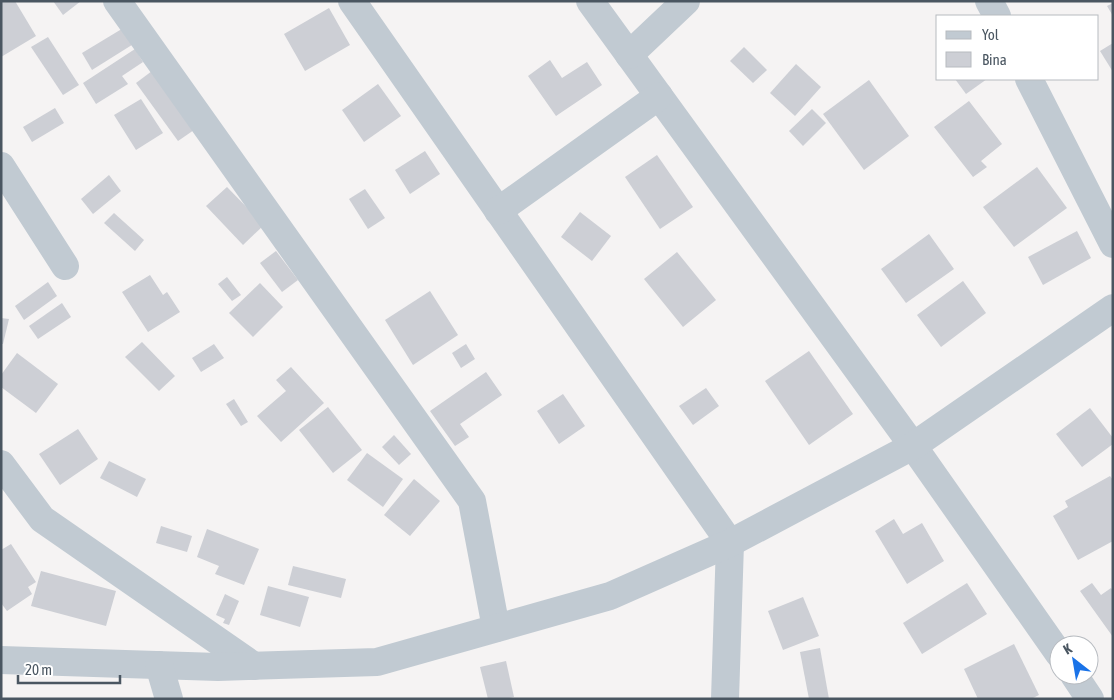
<svg xmlns="http://www.w3.org/2000/svg" width="1114" height="700" font-family="'Asap Condensed',sans-serif">
<rect width="100%" height="100%" fill="#f5f3f3"/>
<!-- building -->
<g fill="#cdcfd5">
<polygon points="1,1 15,1 36,36 1,57"/>
<polygon points="53,1 81,1 63,15"/>
<polygon points="1113,3 1113,16 1107,6"/>
<polygon points="329,8 350,45 305,71 284,34"/>
<polygon points="125,27 135,43 92,70 82,53"/>
<polygon points="48,37 79,85 63,95 31,47"/>
<polygon points="1113,43 1113,72 1100,51"/>
<polygon points="744,47 767,70 753,83 730,61"/>
<polygon points="135,49 143,62 122,76 128,84 96,104 83,83"/>
<polygon points="550,60 562,78 587,62 602,85 556,116 528,76"/>
<polygon points="796,64 821,87 795,116 770,93"/>
<polygon points="152,71 194,130 178,141 136,83"/>
<polygon points="955,79 987,79 966,94"/>
<polygon points="869,80 909,136 864,170 823,114"/>
<polygon points="378,84 401,116 364,142 342,110"/>
<polygon points="141,99 163,133 136,150 114,115"/>
<polygon points="969,101 1002,144 981,161 987,167 973,177 934,127"/>
<polygon points="55,108 64,123 32,142 23,127"/>
<polygon points="812,109 826,123 803,146 789,131"/>
<polygon points="425,151 440,174 410,194 395,170"/>
<polygon points="657,155 693,207 660,229 625,177"/>
<polygon points="1037,167 1067,208 1014,247 983,207"/>
<polygon points="109,175 121,191 93,214 81,199"/>
<polygon points="227,187 264,225 243,245 206,206"/>
<polygon points="365,189 385,218 368,229 349,199"/>
<polygon points="580,212 611,236 592,261 561,237"/>
<polygon points="114,213 144,240 135,251 104,223"/>
<polygon points="1077,231 1091,258 1043,285 1028,257"/>
<polygon points="929,234 954,269 906,303 881,269"/>
<polygon points="276,251 298,280 282,292 260,263"/>
<polygon points="677,252 716,300 683,327 644,279"/>
<polygon points="150,275 163,295 167,292 180,312 148,332 122,292"/>
<polygon points="227,277 241,295 232,301 218,284"/>
<polygon points="963,281 986,313 941,347 917,315"/>
<polygon points="48,282 57,296 24,320 15,306"/>
<polygon points="260,283 283,307 253,337 229,313"/>
<polygon points="430,291 458,335 413,365 385,320"/>
<polygon points="62,303 71,317 38,339 29,326"/>
<polygon points="1,318 9,319 3,344 1,344"/>
<polygon points="142,342 175,376 159,391 125,357"/>
<polygon points="214,344 224,358 201,372 192,358"/>
<polygon points="466,344 475,359 461,368 452,353"/>
<polygon points="809,351 853,414 809,445 765,381"/>
<polygon points="17,353 58,384 36,413 1,387 1,375"/>
<polygon points="291,367 324,403 281,442 257,416 286,391 276,380"/>
<polygon points="486,372 502,395 460,424 469,437 455,446 430,411"/>
<polygon points="706,388 719,406 693,425 679,406"/>
<polygon points="563,394 585,426 559,444 537,411"/>
<polygon points="234,399 248,422 241,426 226,404"/>
<polygon points="328,407 362,450 333,473 299,430"/>
<polygon points="1090,408 1113,438 1113,444 1082,467 1056,434"/>
<polygon points="78,429 98,459 60,485 39,454"/>
<polygon points="394,435 411,454 399,465 382,447"/>
<polygon points="367,453 403,479 383,507 347,480"/>
<polygon points="109,461 146,479 137,497 100,478"/>
<polygon points="1110,476 1113,480 1113,541 1078,560 1053,516 1068,507 1065,501"/>
<polygon points="414,479 440,501 410,536 384,515"/>
<polygon points="894,519 903,534 922,523 944,561 907,584 875,531"/>
<polygon points="161,526 192,536 187,552 156,543"/>
<polygon points="207,529 259,549 244,585 215,574 219,566 197,557"/>
<polygon points="11,544 36,582 28,587 32,594 7,611 1,603 1,550"/>
<polygon points="293,566 346,579 341,598 288,585"/>
<polygon points="41,571 116,591 106,626 31,606"/>
<polygon points="967,583 987,614 922,654 903,623"/>
<polygon points="1092,583 1101,595 1111,588 1113,591 1113,637 1080,591"/>
<polygon points="268,586 309,597 300,627 260,615"/>
<polygon points="225,594 239,601 229,625 223,623 225,619 216,615"/>
<polygon points="803,597 819,636 783,650 768,611"/>
<polygon points="1014,644 1039,695 1031,699 978,699 964,669"/>
<polygon points="820,648 829,699 809,699 800,652"/>
<polygon points="506,661 514,697 505,699 488,699 480,667"/>
</g>
<g fill="none" stroke-linecap="round" stroke-linejoin="round">
<!-- minor -->
<g stroke="#c1cad2" stroke-width="28">
<polyline points="117,1 472,501 496,628"/>
<polyline points="352,1 730,543 725,699"/>
<polyline points="590,1 913,446 1059,654"/>
<polyline points="989,1 997,16"/>
<polyline points="629,55 686,1"/>
<polyline points="1029,79 1113,244"/>
<polyline points="1,166 65,266"/>
<polyline points="498,211 659,96"/>
<polyline points="1,464 42,519 254,666"/>
<polyline points="1,660 218,667 377,662 610,596 730,543 913,446 1113,308"/>
<polyline points="159,665 169,699"/>
<polyline points="1074,675 1090,699"/>
</g>
</g>
<!-- border -->
<rect width="1114" height="700" fill="none" stroke="#4a5661" stroke-width="5"/>
<!-- legend -->
<rect x="936" y="15" width="162" height="65" fill="#ffffff" stroke="#b7bbc0"/>
<rect x="946" y="31" width="25" height="8" fill="#c1cad2" stroke="#b7bbc0"/>
<text x="982" y="40" font-size="15" fill="#4a5661">Yol</text>
<rect x="946" y="52" width="25" height="15" fill="#cdcfd5" stroke="#b7bbc0"/>
<text x="982" y="65" font-size="15" fill="#4a5661">Bina</text>
<!-- north arrow -->
<g transform="translate(1074 660) rotate(329)"><circle r="24" fill="#ffffff" stroke="#b7bbc0"/>
<path d="M0-4L9 19L0 12L-9 19Z" fill="#1a73e8"/>
<text y="-8" font-size="14" font-weight="bold" text-anchor="middle" fill="#4a5661">K</text>
</g>
<!-- scale -->
<path d="M18 675v8h102v-8" fill="none" stroke="#4a5661" stroke-width="2.5"/>
<text x="25" y="675" font-size="15" fill="#4a5661" stroke="#ffffff" stroke-width="4" paint-order="stroke">20 m</text>
</svg>
